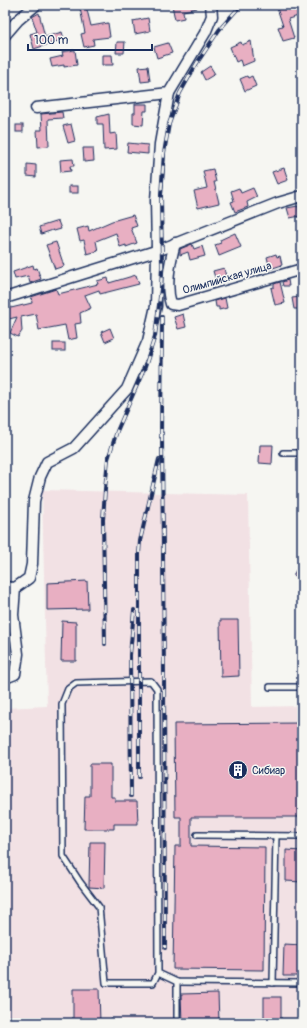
<svg xmlns="http://www.w3.org/2000/svg" width="307" height="1028" font-family="Pangolin,sans-serif">
<rect width="100%" height="100%" fill="#f6f6f2"/>
<filter id="ink" filterUnits="userSpaceOnUse"><feTurbulence type="fractalNoise" baseFrequency=".025" numOctaves="2"/><feDisplacementMap in="SourceGraphic" scale="8" xChannelSelector="R" yChannelSelector="G"/><feConvolveMatrix kernelMatrix="1 2 1 2 8 2 1 2 1" color-interpolation-filters="sRGB"/></filter>
<g filter="url(#ink)">
<!-- built -->
<polygon fill="#f2e1e4" points="42,490 248,495 252,707 302,706 302,1023 5,1023 5,708 47,706"/>
<!-- building -->
<g fill="#e8afc2" stroke="#1b2f5e">
<polygon points="172,5 197,5 197,8 183,11 184,18 175,20"/>
<polygon points="276,5 302,5 302,15 288,19 294,38 283,41 278,27 283,26"/>
<polygon points="86,6 91,26 108,23 110,37 93,39 94,45 84,47 81,34 85,33 80,8"/>
<polygon points="39,13 45,37 62,32 64,39 34,49 30,34 37,32 32,17"/>
<polygon points="148,18 150,31 135,34 133,21"/>
<polygon points="251,41 254,61 242,66 240,60 236,62 230,47 241,42 242,45"/>
<polygon points="117,42 125,42 124,53 116,53"/>
<polygon points="168,43 172,53 157,58 154,47"/>
<polygon points="75,50 77,65 64,67 64,65 52,67 50,59 63,56 62,52"/>
<polygon points="102,55 112,55 113,65 102,65"/>
<polygon points="148,66 150,81 141,82 139,67"/>
<polygon points="210,66 215,74 205,80 201,72"/>
<polygon points="247,76 248,78 252,76 256,86 245,91 240,79"/>
<polygon points="135,104 147,104 147,111 144,111 143,125 133,124 133,113 135,113"/>
<polygon points="62,112 63,118 48,119 49,146 38,147 37,130 42,130 41,114"/>
<polygon points="109,114 110,134 116,133 117,149 104,150 103,124 97,124 97,117"/>
<polygon points="71,124 75,141 68,143 63,126"/>
<rect x="16" y="125" width="7" height="7"/>
<polygon points="128,143 148,145 148,154 127,152"/>
<polygon points="83,148 93,148 94,161 84,162"/>
<polygon points="73,159 74,166 70,166 71,171 61,172 60,160"/>
<polygon points="27,164 36,165 36,177 27,176"/>
<polygon points="284,168 288,180 277,184 272,172"/>
<polygon points="213,169 216,182 214,182 219,203 198,208 194,191 207,188 203,171"/>
<rect x="69" y="186" width="9" height="7"/>
<polygon points="239,188 241,193 253,188 257,197 247,202 248,207 235,212 231,202 234,201 231,191"/>
<polygon points="298,206 300,216 290,218 287,208"/>
<polygon points="133,215 137,226 131,228 137,243 126,247 126,245 120,247 116,233 96,241 98,251 87,254 84,240 80,241 77,229 88,226 89,231 112,221"/>
<polygon points="58,221 61,229 54,231 53,230 41,234 39,227"/>
<polygon points="235,233 241,247 219,256 215,245 221,243 220,240"/>
<polygon points="56,242 64,266 55,269 46,245"/>
<polygon points="192,244 194,249 202,246 205,256 190,260 188,252 180,255 180,249"/>
<polygon points="276,254 277,257 280,256 282,265 270,269 267,257"/>
<polygon points="33,265 34,269 37,268 41,279 30,283 28,276 15,279 13,272"/>
<polygon points="224,268 227,281 217,284 213,271"/>
<polygon points="136,275 139,284 100,294 99,290 85,295 91,308 80,313 81,323 75,324 77,338 68,340 65,325 39,330 36,314 21,317 22,331 18,337 10,333 17,317 5,320 5,304 10,303 11,308 32,303 31,297 56,289 58,294 98,284 97,281 108,278 109,283"/>
<polygon points="288,280 289,286 283,286 282,282"/>
<polygon points="280,282 285,303 275,305 271,288 274,287 274,284"/>
<polygon points="300,297 302,309 294,309 292,298"/>
<polygon points="225,298 227,308 219,310 219,307 216,307 215,301"/>
<polygon points="183,314 186,327 178,329 174,317"/>
<polygon points="110,328 114,338 105,342 101,332"/>
<rect x="53" y="343" width="12" height="8"/>
<polygon points="260,445 273,445 272,464 259,463"/>
<polygon points="302,567 302,582 294,576 294,574 296,570"/>
<polygon points="87,581 88,609 47,610 47,583"/>
<polygon points="220,620 238,620 239,676 221,677"/>
<polygon points="62,621 76,622 76,661 61,661"/>
<polygon points="302,723 302,817 191,817 191,846 265,847 264,970 173,969 175,846 181,846 181,817 175,817 174,724"/>
<polygon points="90,764 111,764 111,797 115,797 115,801 137,801 138,824 114,824 114,829 84,829 85,796 90,796"/>
<polygon points="90,842 105,842 104,888 89,887"/>
<polygon points="286,850 302,851 302,882 286,881"/>
<polygon points="284,944 302,945 302,976 283,976"/>
<polygon points="73,989 99,989 100,1023 73,1023"/>
<polygon points="218,993 219,1023 182,1023 181,994"/>
<rect x="264" y="997" width="17" height="26"/>
</g>
<g fill="none" stroke-linecap="round" stroke-linejoin="round">
<defs>
<g id="service">
<polyline points="283,453 302,453"/>
<polyline points="270,687 302,687"/>
<polyline points="197,835 302,836"/>
<polyline points="158,973 153,983 106,983 99,907 80,882 63,856 62,704 68,689 76,683 151,681 157,689 158,973 177,982 302,983"/>
<polyline points="177,982 177,1023"/>
<polyline points="273,983 276,836"/>
</g>
<g id="minor">
<polyline points="5,35 18,20 36,5"/>
<polyline points="36,108 169,93 205,33 212,16 211,5"/>
<path d="M 175,243 C 170,262 165,285 171,304 L 178,305 L 302,269"/>
<polyline points="5,298 162,249 278,203 302,196"/>
<polyline points="5,587 15,588"/>
<polyline points="5,678 15,674 18,654 13,615 15,588 29,578 32,564 34,501 40,477 47,462 74,448 127,389 148,341 156,306 157,251 156,200 160,144 169,93"/>
</g>
</defs>
<!-- service casing -->
<use href="#service" stroke="#1b2f5e" stroke-width="8"/>
<!-- minor casing -->
<use href="#minor" stroke="#1b2f5e" stroke-width="13"/>
<!-- service -->
<use href="#service" stroke="#f6f6f2" stroke-width="5"/>
<!-- minor -->
<use href="#minor" stroke="#f6f6f2" stroke-width="10"/>
<defs>
<g id="rail">
<polyline points="162,433 164,675 165,948"/>
<polyline points="161,437 162,317"/>
<polyline points="105,644 103,520 105,489 108,459 117,431 145,367 155,336 161,289 162,266 161,195 164,153 169,124 180,93 197,63 219,30 241,5"/>
<polyline points="139,777 139,554 140,541 159,459"/>
<polyline points="131,796 130,655 134,610"/>
</g>
</defs>
<!-- rail casing -->
<use href="#rail" stroke="#1b2f5e" stroke-width="4"/>
<!-- rail -->
<use href="#rail" stroke="#f6f6f2" stroke-width="2.5" stroke-dasharray="8" stroke-linecap="butt"/>
</g>
</g>
<!-- icons -->
<defs>
<symbol id="building-disc" viewBox="-11 -11 22 22"><circle r="9.5" fill="#1b2f5e" stroke="#f6f6f2"/><path d="M-4-6H4V6H1V3H-1V6H-4ZM-2.5-4.3h1.7v1.8h-1.7ZM.8-4.3h1.7v1.8H.8ZM-2.5-1h1.7V.8h-1.7ZM.8-1h1.7V.8H.8Z" fill="#fff"/></symbol>
</defs>
<g fill-rule="evenodd">
<use href="#building-disc" x="227" y="759" width="22" height="22"/>
</g>
<g text-anchor="middle" dominant-baseline="central" stroke-width="3" stroke-linejoin="round" paint-order="stroke">
<!-- street labels -->
<g font-size="11" fill="#1b2f5e" stroke="#f6f6f2">
<text transform="translate(227 278) rotate(-16)">Олимпийская улица</text>
</g>
<!-- poi labels -->
<g font-size="11" fill="#1b2f5e" stroke="#f6f6f2" text-anchor="start">
<text x="252" y="770">Сибиар</text>
</g>
</g>
<!-- margin -->
<rect width="307" height="1028" fill="none" stroke="#f6f6f2" stroke-width="20"/>
<rect x="10" y="10" width="287" height="1008" fill="none" stroke="#1b2f5e" stroke-width="1.5" filter="url(#ink)"/>
<!-- scale -->
<path d="M28 44v6h124v-6" fill="none" stroke="#1b2f5e" stroke-width="2"/>
<text x="34" y="44" font-size="12" fill="#1b2f5e" stroke="#f6f6f2" stroke-width="3" paint-order="stroke">100 m</text>
</svg>
